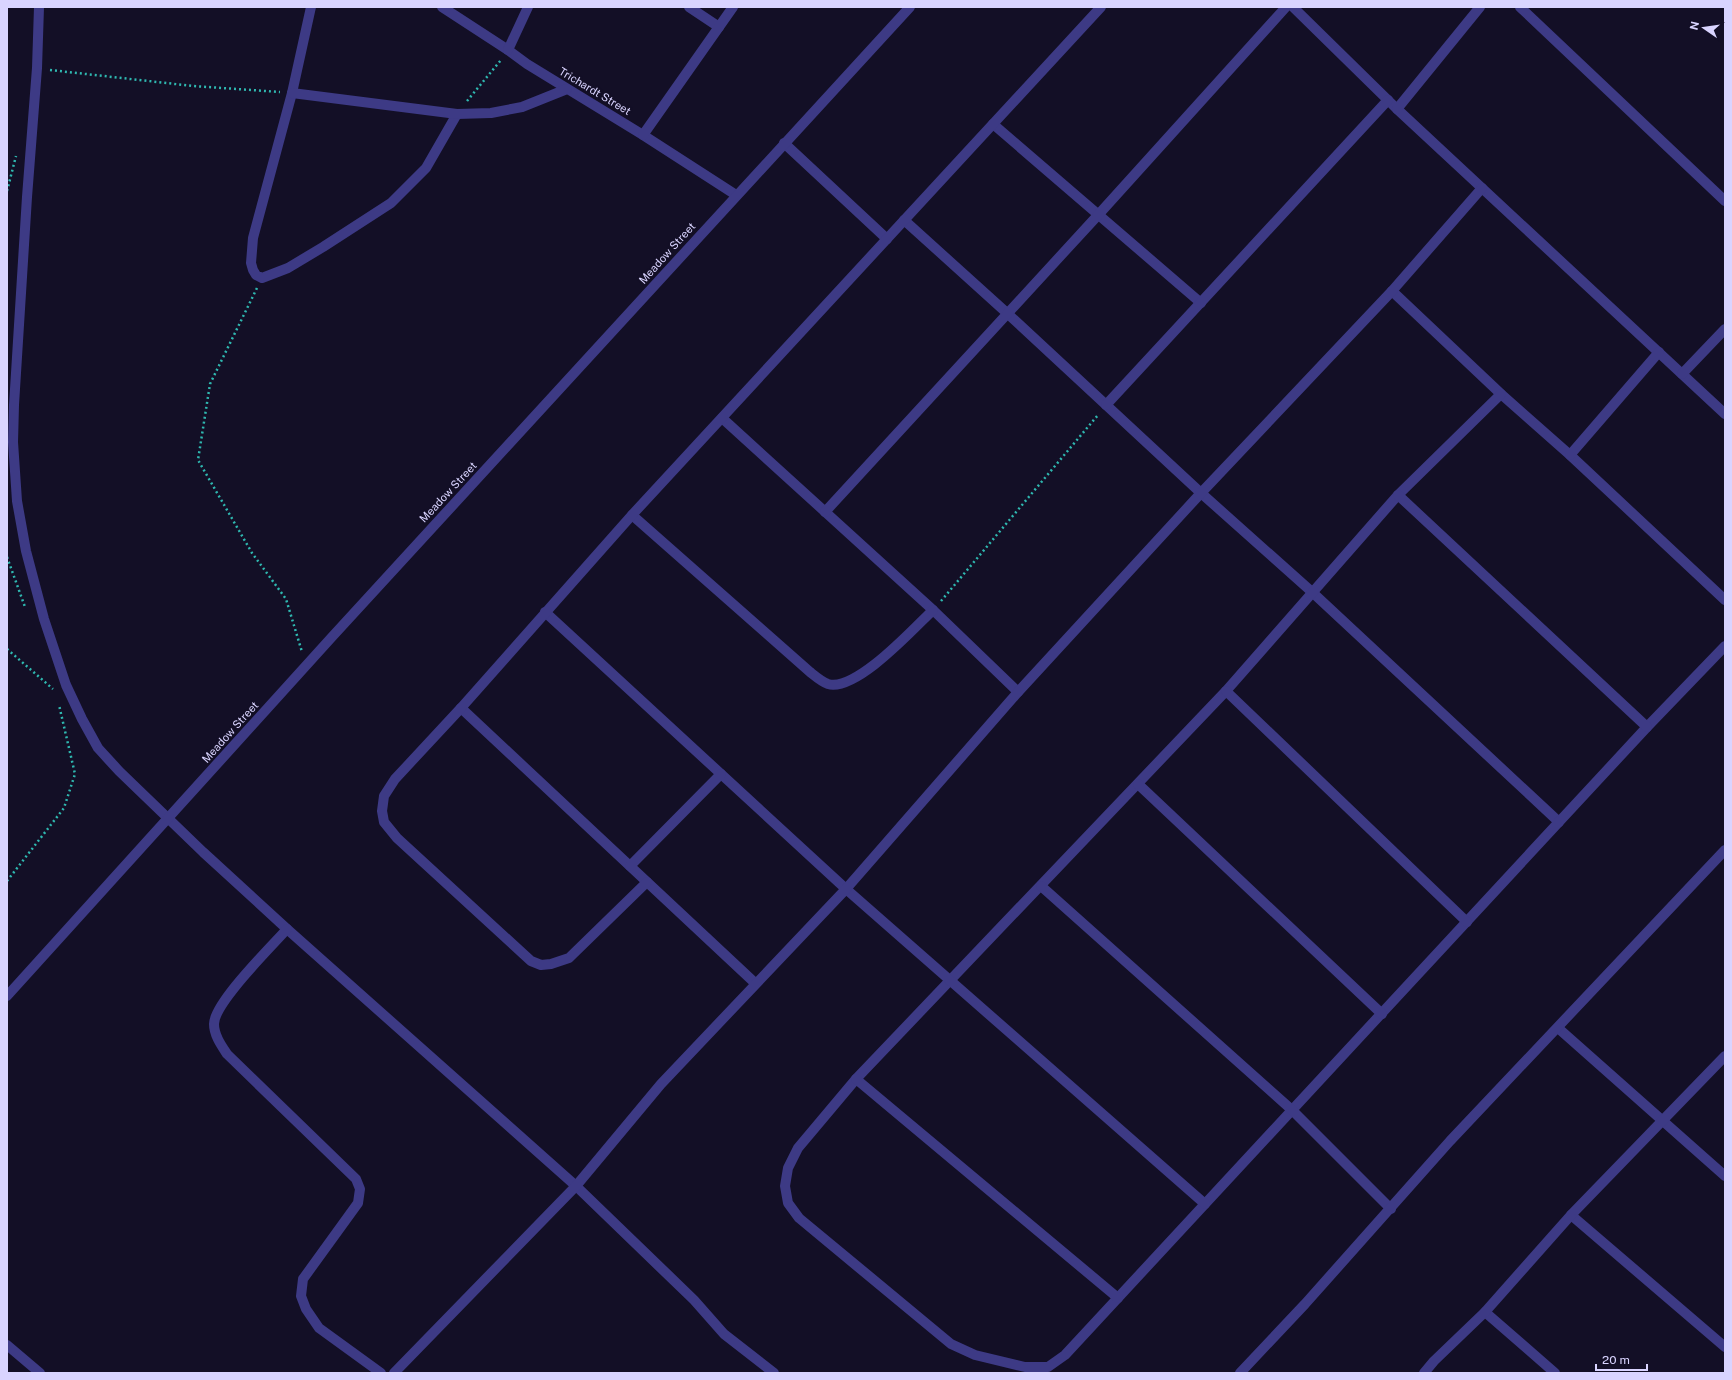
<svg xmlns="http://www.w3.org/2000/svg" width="1732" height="1380" font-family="'Public Sans',sans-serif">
<rect width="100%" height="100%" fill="#130f26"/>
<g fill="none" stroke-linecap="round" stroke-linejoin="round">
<!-- path -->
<g stroke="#2fb8b0" stroke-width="2.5" stroke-dasharray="2 3" stroke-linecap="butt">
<polyline points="50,70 193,86 280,92"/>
<polyline points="467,101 501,60"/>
<polyline points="7,191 16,156"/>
<polyline points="257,288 210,384 198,460 252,553 286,599 302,652"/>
<polyline points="7,557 25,607"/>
<polyline points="941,601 1098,415"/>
<polyline points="7,649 53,689"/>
<polyline points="7,881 64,808 75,774 59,705"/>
</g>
<!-- minor -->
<g stroke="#3d3a85" stroke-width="10">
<polyline points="39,7 37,68 27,197 14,405 13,442 17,501 26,551 44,619 66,685 82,719 98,748 119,771 203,852 287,929 576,1186 694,1300 724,1334 774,1373"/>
<polyline points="311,7 292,93 253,238 251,263 253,270 256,275 262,278 288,268 323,247 391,203 426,168 457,114"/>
<polyline points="442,7 508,50 527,64 643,135 736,195"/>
<polyline points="689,7 719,27"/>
<polyline points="1293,7 1397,109 1725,414"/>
<polyline points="1520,7 1725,201"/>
<polyline points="508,50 528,7"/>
<polyline points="292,93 457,114 491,113 522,107 567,89"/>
<polyline points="1397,109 1480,7"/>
<polyline points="993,124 1201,303"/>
<polyline points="643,135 733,7"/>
<polyline points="784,143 887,239"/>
<polyline points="904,220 1008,314 1201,493 1312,592 1559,822"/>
<polyline points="1392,291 1501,394 1570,455 1725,600"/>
<polyline points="1682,374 1725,329"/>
<polyline points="1501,394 1398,495 1226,691 856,1079 798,1148 788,1168 785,1186 788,1203 799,1218 951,1344 975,1355 1025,1367 1048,1367 1065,1355 1647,727 1725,646"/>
<polyline points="1106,405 1388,100"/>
<polyline points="722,418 933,610 1018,692"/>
<polyline points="1570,455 1659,352"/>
<polyline points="1398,495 1647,727"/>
<polyline points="825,512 1099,214 1286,7"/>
<path d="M 632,515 L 810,672 C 815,676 822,682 828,684 C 856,692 913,629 933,610"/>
<polyline points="545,612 846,889 1205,1204"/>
<polyline points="1226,691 1467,922"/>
<polyline points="461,708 755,983"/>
<polyline points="1138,784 1382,1014"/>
<polyline points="630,866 721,774"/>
<polyline points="647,882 569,958 551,964 541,965 531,961 397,838 384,822 382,811 384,796 395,779 461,708 632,515 1101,7"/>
<polyline points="1041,886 1292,1110 1391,1209"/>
<path d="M 287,929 C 271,947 214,1003 214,1024 C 214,1035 221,1045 227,1054 L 356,1179 L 360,1189 L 358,1203 L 303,1279 L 301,1296 L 306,1309 L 319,1328 L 381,1373"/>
<polyline points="7,996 331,638 910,7"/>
<polyline points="1558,1028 1725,1176"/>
<polyline points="856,1079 1118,1298"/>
<polyline points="1571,1215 1725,1347"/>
<polyline points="1485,1312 1555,1373"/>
<polyline points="7,1345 40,1373"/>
<polyline points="394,1373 576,1186 661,1084 846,889 1018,692 1201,493 1392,291 1482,188"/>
<polyline points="1240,1373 1305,1304 1450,1141 1725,850"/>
<polyline points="1424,1373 1434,1361 1485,1312 1571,1215 1725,1056"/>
</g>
</g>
<g text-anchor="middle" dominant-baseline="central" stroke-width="4" stroke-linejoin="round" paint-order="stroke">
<!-- street labels -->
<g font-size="11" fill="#d9d4ff" stroke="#130f26">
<text transform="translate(595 91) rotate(31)">Trichardt Street</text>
<text transform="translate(667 253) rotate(-48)">Meadow Street</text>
<text transform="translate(448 492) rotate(-47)">Meadow Street</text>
<text transform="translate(230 732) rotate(-48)">Meadow Street</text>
</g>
</g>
<!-- border -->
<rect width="1732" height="1380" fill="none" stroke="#d9d4ff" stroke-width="16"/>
<!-- north arrow -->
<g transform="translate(1704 28) rotate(283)" stroke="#130f26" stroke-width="3" paint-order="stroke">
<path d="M0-3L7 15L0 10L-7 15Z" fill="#d9d4ff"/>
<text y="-6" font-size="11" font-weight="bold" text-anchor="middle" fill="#d9d4ff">N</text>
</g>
<!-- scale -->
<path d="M1596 1364v6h51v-6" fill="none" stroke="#d9d4ff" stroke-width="2"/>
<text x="1602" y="1364" font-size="12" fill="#d9d4ff" stroke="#130f26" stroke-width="3" paint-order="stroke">20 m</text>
</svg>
